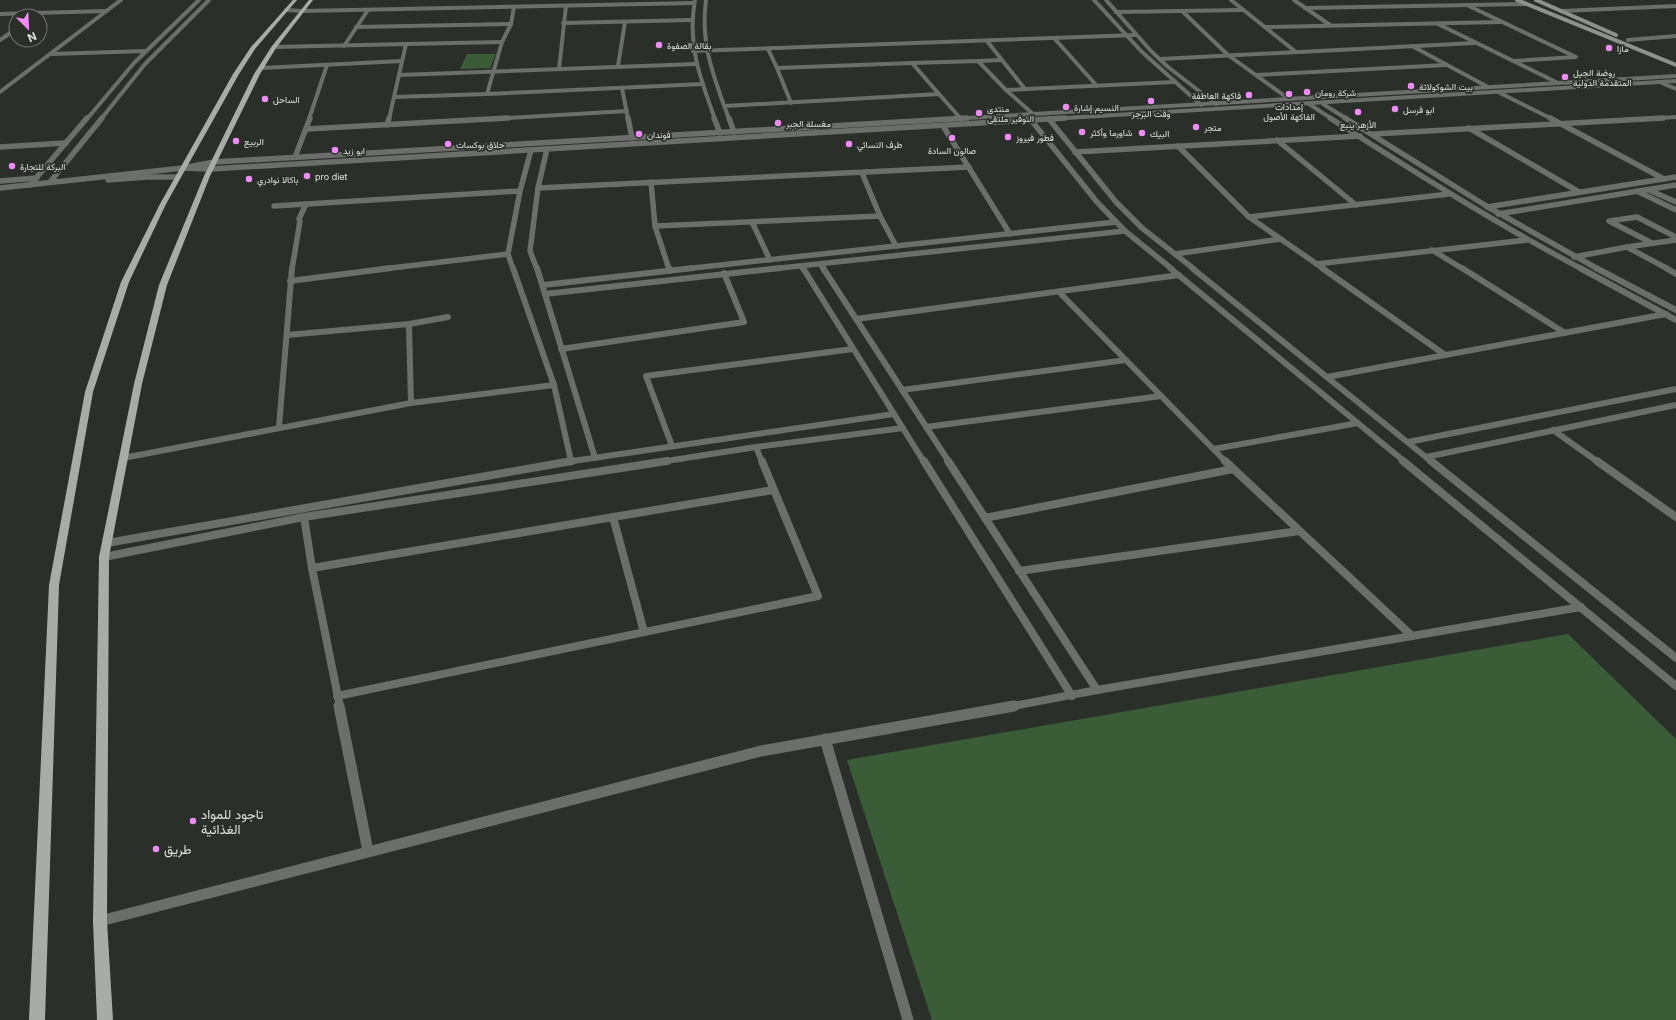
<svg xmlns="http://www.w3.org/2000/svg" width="1676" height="1020" font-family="Inter,Vazirmatn,sans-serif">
<rect width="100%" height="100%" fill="#2a3029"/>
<!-- green -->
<g fill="#3a5d38">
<polygon points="467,54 496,54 490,68 460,69"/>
<polygon points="1568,634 1676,739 1676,1020 932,1020 847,760"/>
</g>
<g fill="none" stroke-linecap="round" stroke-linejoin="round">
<!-- minor-far4 -->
<g stroke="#6b6e6a" stroke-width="4">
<path d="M 695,0 C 687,44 700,78 715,119"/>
<path d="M 706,0 C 700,44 714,78 729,119"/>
<polyline points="1094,0 1141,51 1201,105"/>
<polyline points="1106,0 1151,51 1168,67 1216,104"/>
<polyline points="1231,0 1296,52"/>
<polyline points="1294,0 1330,25"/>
<polyline points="1469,6 1576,57 1513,61"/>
<polyline points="514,7 511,24 502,42 487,94 703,84"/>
<polyline points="1305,8 1527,4"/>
<polyline points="286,10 302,11 694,3"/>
<polyline points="1182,11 1228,55 1289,99"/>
<polyline points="1561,11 1676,6"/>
<polyline points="1116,12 1243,10"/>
<polyline points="0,14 106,11"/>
<polyline points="563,23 692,20"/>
<polyline points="1438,24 1556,82"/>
<polyline points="356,27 511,24"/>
<polyline points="1265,27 1501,22"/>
<polyline points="1054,38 1097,86"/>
<polyline points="0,40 16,29"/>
<polyline points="1628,40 1676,36"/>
<polyline points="987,41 1025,89"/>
<polyline points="406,44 502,42"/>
<polyline points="344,46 368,10"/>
<polyline points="1412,46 1488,87"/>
<polyline points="274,47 406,44 394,97 487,94"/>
<polyline points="768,49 777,68 912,63 939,94"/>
<polyline points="693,51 1136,35"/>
<polyline points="51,54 146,51"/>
<polyline points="1160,59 1475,43"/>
<polyline points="978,61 1002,60"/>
<polyline points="912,63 978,61 1006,90 1175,82"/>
<polyline points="618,66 625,22"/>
<polyline points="261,68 402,61"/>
<polyline points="777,68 791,103"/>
<polyline points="559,69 566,6"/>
<polyline points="399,75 696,64"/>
<polyline points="1256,75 1446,65"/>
<polyline points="1662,83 1676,89"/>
<polyline points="622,88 628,119"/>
<polyline points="1006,90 1033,114"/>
<polyline points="0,92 121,0"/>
<polyline points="1500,93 1552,119"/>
<polyline points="1309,104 1332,119"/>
<polyline points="1323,104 1347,119"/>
<polyline points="725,106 939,94 961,119"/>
<polyline points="87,119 134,63 199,0"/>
<polyline points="101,119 145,64 209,0"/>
<polyline points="309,119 327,65"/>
<polyline points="389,119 394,97"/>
<polyline points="490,119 627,111"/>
<polyline points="950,119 1676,76"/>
<polyline points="1049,119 1676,81"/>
<polyline points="1644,119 1676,117"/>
</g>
<!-- minor-far3 -->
<g stroke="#6b6e6a" stroke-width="5.5">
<polyline points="628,118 632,138"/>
<polyline points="714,118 720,133"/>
<polyline points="729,118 734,132"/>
<polyline points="960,118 961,119"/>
<polyline points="967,118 214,162 183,168 211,169 1065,118"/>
<path d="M 1330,118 C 1413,171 1495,223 1582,269"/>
<polyline points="1345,118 1488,207 1598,269"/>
<polyline points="1550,118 1664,179"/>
<polyline points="1049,119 1116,202 1142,228 1194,269"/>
<polyline points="1031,120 1097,202 1125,231 1172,269"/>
<polyline points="387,125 389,118"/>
<polyline points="943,126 1010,234"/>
<polyline points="1469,128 1579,192"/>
<polyline points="306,129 508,118"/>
<polyline points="1374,134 1663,118"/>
<polyline points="1277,140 1356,205"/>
<polyline points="1178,146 1249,217 1324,269"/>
<polyline points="0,147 66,143"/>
<polyline points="1075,152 1360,136"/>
<polyline points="295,157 310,118"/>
<polyline points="862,173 880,216 896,246"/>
<polyline points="108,180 147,177 177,177"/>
<polyline points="0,181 37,178"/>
<polyline points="50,182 102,118"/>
<polyline points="651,182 655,226 669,269"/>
<polyline points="30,185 87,118"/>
<polyline points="0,188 183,168"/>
<polyline points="538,188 969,167"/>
<polyline points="1649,190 1676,202"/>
<polyline points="1637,191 1676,210"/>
<polyline points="274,206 520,191"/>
<polyline points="1487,207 1676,177"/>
<polyline points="1498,214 1676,185"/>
<polyline points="1249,217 1449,194"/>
<polyline points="752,222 770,260"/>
<polyline points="655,226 880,216"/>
<polyline points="1652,243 1609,221 1637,217 1676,237"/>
<polyline points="1432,250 1463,269"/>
<polyline points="1175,254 1281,239"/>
<polyline points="1574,257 1627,247"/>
<polyline points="820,264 824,269"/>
<polyline points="1316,264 1527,240"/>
<polyline points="801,266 803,269"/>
<polyline points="292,269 300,221 299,219 306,204"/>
<polyline points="383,269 508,254"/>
<polyline points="513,269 508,254 520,191 531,150"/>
<polyline points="537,269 530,251 538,188 547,149"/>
<polyline points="684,269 1116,222"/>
<polyline points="771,269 1125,231"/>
<polyline points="1668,269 1627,247 1676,240"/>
</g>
<!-- minor-far2 -->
<g stroke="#6b6e6a" stroke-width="6">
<polyline points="513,268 554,385 571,461"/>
<polyline points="537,268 595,458"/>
<polyline points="669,268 670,271"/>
<polyline points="803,268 924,462"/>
<polyline points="823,268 949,462"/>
<polyline points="1170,268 1405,462"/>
<polyline points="1192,268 1432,462"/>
<polyline points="1322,268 1445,355"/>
<polyline points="1462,268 1565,333"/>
<polyline points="1580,268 1676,320"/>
<polyline points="1596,268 1676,310"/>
<polyline points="1666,268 1676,274"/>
<polyline points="290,281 391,268"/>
<polyline points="543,285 693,268"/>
<polyline points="1059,292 1226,462"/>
<polyline points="545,294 780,268"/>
<polyline points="856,319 1179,275"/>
<polyline points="287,335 409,324 448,317"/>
<polyline points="561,349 744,322 724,273"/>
<polyline points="1327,377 1666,314"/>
<polyline points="902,390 1126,360"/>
<polyline points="411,403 554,385"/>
<polyline points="279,427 292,268"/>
<polyline points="926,427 1161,396"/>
<polyline points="1553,430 1598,462"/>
<polyline points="1408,442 1676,389"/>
<polyline points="672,446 646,376 853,349"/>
<polyline points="756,447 762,462"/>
<polyline points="1214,449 1358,423"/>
<polyline points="1426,457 1676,405"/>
<polyline points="123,458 411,403 409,324"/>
<polyline points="566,462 894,414"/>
<polyline points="660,462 756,447 903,428"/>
</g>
<!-- minor-far1 -->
<g stroke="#6b6e6a" stroke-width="8">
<polyline points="924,461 1072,696"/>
<polyline points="948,461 1097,690"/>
<polyline points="1225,461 1412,636"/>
<polyline points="1403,461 1676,686"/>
<polyline points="1431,461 1676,658"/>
<polyline points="1597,461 1676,517"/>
<polyline points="304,517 312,568 340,707"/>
<polyline points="613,517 644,632"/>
<polyline points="985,518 1233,469"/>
<polyline points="107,543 572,461"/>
<polyline points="104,557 304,517 667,461"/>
<polyline points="312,568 773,490"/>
<polyline points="1019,571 1299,531"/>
<polyline points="337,696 818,596 762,461"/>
<polyline points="1008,707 1097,690 1581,607"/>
</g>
<!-- minor -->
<g stroke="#6b6e6a" stroke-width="11">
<polyline points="339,706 368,851"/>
<polyline points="825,739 908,1020"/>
<polyline points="100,921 761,751 1014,706"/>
</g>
<!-- secondary -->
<g stroke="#8d928c" stroke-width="4">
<polyline points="1517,0 1676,65"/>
<polyline points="1536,0 1616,35"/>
</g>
<!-- primary -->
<g fill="#a7ada6" fill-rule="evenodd">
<polygon points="293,0 297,0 255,49 239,74 166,204 129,282 93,392 59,585 45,1020 29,1020 49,585 85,392 121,282 160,204 233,74 251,47"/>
<polygon points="309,0 313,0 276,48 260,74 210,176 167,285 142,384 109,557 107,921 113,1020 97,1020 93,921 99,557 134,384 159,285 204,176 254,74 272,46"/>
</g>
</g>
<!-- markers -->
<g fill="#ef8bf7" stroke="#2a3029" stroke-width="1.5">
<circle cx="659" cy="45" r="4"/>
<circle cx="1609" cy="48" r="4"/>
<circle cx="1565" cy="77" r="4"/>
<circle cx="1411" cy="86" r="4"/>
<circle cx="1307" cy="92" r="4"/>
<circle cx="1289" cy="94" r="4"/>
<circle cx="1249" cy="95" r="4"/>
<circle cx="265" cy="99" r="4"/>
<circle cx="1151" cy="101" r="4"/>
<circle cx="1066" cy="107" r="4"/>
<circle cx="1395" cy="109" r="4"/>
<circle cx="1358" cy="112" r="4"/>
<circle cx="979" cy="113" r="4"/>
<circle cx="778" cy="123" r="4"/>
<circle cx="1196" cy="127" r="4"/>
<circle cx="1082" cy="132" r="4"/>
<circle cx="1142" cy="133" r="4"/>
<circle cx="639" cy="134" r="4"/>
<circle cx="1008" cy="137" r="4"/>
<circle cx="952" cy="138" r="4"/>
<circle cx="236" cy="141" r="4"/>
<circle cx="448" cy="144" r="4"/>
<circle cx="849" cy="144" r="4"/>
<circle cx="335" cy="150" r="4"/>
<circle cx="12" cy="166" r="4"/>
<circle cx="307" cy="176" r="4"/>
<circle cx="249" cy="179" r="4"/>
<circle cx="193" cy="821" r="4"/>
<circle cx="156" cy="849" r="4"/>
</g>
<g text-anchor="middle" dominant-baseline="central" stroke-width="3.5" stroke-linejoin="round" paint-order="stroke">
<!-- far-poi labels -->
<g font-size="9" fill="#dde1dd" stroke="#2a3029" text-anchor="start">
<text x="667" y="45">بقالة الصفوة</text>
<text x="1617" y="48">مازا</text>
<text x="1573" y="72">روضة الجيل<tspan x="1573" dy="10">المتقدمة الدولية</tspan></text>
<text x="1419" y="86">بيت الشوكولاتة</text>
<text x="1315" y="92">شركة رومان</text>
<text x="1241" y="95" text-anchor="end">فاكهة العاطفة</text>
<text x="273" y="99">الساحل</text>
<text x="1289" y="106" text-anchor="middle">إمدادات<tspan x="1289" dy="10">الفاكهة الأصول</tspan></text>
<text x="1074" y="107">النسيم إشارة</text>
<text x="987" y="108">منتدى<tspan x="987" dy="10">التوفير ملتقى</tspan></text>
<text x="1403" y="109">ابو فرسل</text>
<text x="1151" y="113" text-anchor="middle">وقت البرجر</text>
<text x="786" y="123">مغسلة الجبر</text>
<text x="1358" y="124" text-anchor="middle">الأزهر ينبع</text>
<text x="1204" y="127">متجر</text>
<text x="1090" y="132">شاورما وأكثر</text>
<text x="1150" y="133">البيك</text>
<text x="647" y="134">فوندان</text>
<text x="1016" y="137">فطور فيروز</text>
<text x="244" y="141">الربيع</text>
<text x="456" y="144">حلاق بوكسات</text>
<text x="857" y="144">طرف النسائي</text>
<text x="343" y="150">ابو زيد</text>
<text x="952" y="150" text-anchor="middle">صالون السادة</text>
<text x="20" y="166">البركة للتجارة</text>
<text x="315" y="176">pro diet</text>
<text x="257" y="179">باكالا نوادري</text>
</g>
<!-- near-poi labels -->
<g font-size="13" fill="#dde1dd" stroke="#2a3029" text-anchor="start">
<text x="201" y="814">تاجود للمواد<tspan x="201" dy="15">الغذائية</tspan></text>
<text x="164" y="849">طريق</text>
</g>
</g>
<!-- north arrow -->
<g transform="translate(28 28) rotate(156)"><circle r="19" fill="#2a3029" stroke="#727771"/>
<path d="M0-3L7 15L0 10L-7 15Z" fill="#ef8bf7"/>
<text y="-6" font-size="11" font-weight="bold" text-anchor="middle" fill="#dde1dd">N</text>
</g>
</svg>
